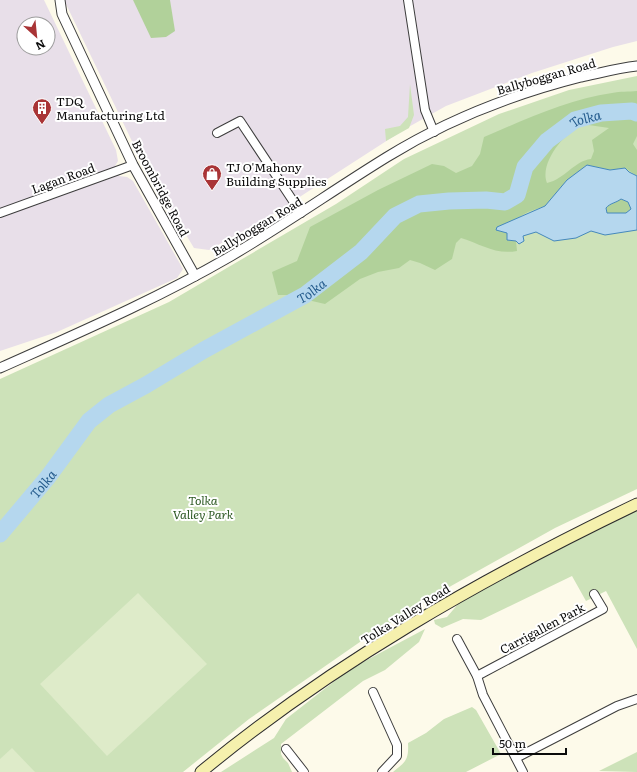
<svg xmlns="http://www.w3.org/2000/svg" width="637" height="772" font-family="Literata,serif">
<rect width="100%" height="100%" fill="#fdfaea"/>
<!-- industrial -->
<g fill="#e8dfe9" fill-rule="evenodd">
<path d="M 0,0 L 44,0 L 116,150 L 118,161 L 115,166 L 119,176 L 127,177 L 133,181 L 183,269 L 177,278 L 57,332 L 0,351 ZM 24,24 L 48,24 L 48,48 L 24,48 Z"/>
<polygon points="64,0 637,0 637,41 613,47 532,73 446,106 405,129 267,218 209,250 194,248 142,162"/>
</g>
<!-- green -->
<g fill="#cde2b9">
<polygon points="637,76 637,489 555,528 451,586 370,635 249,719 183,772 0,772 0,379 169,302 336,204 404,159 499,114 569,90"/>
<polygon points="410,84 414,115 409,128 386,141 385,129 400,126 408,117"/>
<polygon points="637,504 637,649 606,591 586,601 572,576 481,620 463,619 442,628 435,624 434,620 447,617 470,590"/>
<polygon points="425,629 419,642 385,670 363,681 281,744 281,754 283,758 288,763 292,772 221,772 274,738 286,719 350,669"/>
<path d="M 472,707 L 476,710 L 501,754 L 466,772 L 393,772 C 405,762 409,761 408,743 L 426,733 L 444,719 Z"/>
<polygon points="637,752 637,772 599,771"/>
</g>
<!-- forest -->
<g fill="#b1d19a" fill-rule="evenodd">
<polygon points="133,0 170,0 175,31 166,37 151,38"/>
<path d="M 637,91 L 637,136 L 633,144 L 637,150 L 637,176 L 625,168 L 610,170 L 587,165 L 567,180 L 545,206 L 528,212 L 496,230 L 507,233 L 508,240 L 516,241 L 517,251 C 495,255 481,244 461,238 L 456,243 L 452,259 L 435,270 L 420,263 L 410,260 L 399,268 L 378,272 L 360,279 L 325,304 L 286,295 L 278,295 L 272,272 L 297,261 L 310,227 L 378,190 L 432,164 L 444,166 L 456,173 L 472,166 L 480,154 L 484,137 C 524,120 569,99 612,93 C 620,91 629,92 637,91 ZM 582,124 L 609,128 L 592,140 L 594,151 L 591,159 C 574,161 565,179 547,183 C 542,171 550,155 558,145 C 564,137 574,131 582,124 Z"/>
<path d="M 620,199 L 628,202 L 631,209 L 626,213 L 607,213 L 606,208 C 610,203 615,203 620,199 Z"/>
</g>
<!-- pitch -->
<g fill="#deebc9">
<polygon points="138,593 207,664 107,756 40,684"/>
<polygon points="12,748 35,772 0,772 0,759"/>
</g>
<!-- water -->
<path fill="#b5d7ee" stroke="#4588bc" fill-rule="evenodd" d="M 587,165 L 610,170 L 625,168 L 629,172 L 637,176 L 637,230 L 605,235 L 591,231 L 576,238 L 554,241 L 536,232 L 523,236 L 524,241 L 519,244 L 516,241 L 507,240 L 507,233 L 496,230 L 497,227 L 545,206 L 567,180 ZM 621,199 L 628,202 L 631,209 L 626,213 L 607,213 L 606,208 C 610,203 616,203 621,199 Z"/>
<g fill="none" stroke-linecap="round" stroke-linejoin="round">
<!-- river -->
<path stroke="#b5d7ee" stroke-width="17" id="s1" d="M 0,534 L 48,477 L 89,421 L 109,405 L 146,385 L 204,350 L 305,295 L 361,252 L 395,216 L 419,204 L 449,201 L 486,200 L 505,202 L 517,195 L 525,167 L 547,141 L 575,120 L 601,113 L 632,111 L 637,113"/>
<defs>
<g id="minor">
<polyline points="408,0 425,110 434,132"/>
<polyline points="217,133 240,121 301,213"/>
<polyline points="0,213 133,165"/>
<polyline points="457,639 477,676 483,695 523,772"/>
<polyline points="477,676 603,609 594,594"/>
<polyline points="373,692 397,745 397,756 382,772"/>
<polyline points="286,749 304,772"/>
<polyline points="516,758 617,706 637,699"/>
</g>
<g id="tertiary">
<polyline points="60,0 62,14 133,165 195,276"/>
<path d="M 0,368 C 78,333 157,299 231,256 C 284,225 335,189 387,157 C 447,120 514,94 581,77 C 600,73 618,68 637,66"/>
</g>
<path id="secondary" d="M 201,772 C 333,663 483,578 637,504"/>
</defs>
<!-- minor casing -->
<use href="#minor" stroke="#3d3d3d" stroke-width="10"/>
<!-- tertiary casing -->
<use href="#tertiary" stroke="#3d3d3d" stroke-width="11"/>
<!-- secondary casing -->
<use href="#secondary" stroke="#2c2c2c" stroke-width="13"/>
<!-- minor -->
<use href="#minor" stroke="#fff" stroke-width="8"/>
<!-- tertiary -->
<use href="#tertiary" stroke="#fff" stroke-width="9"/>
<!-- secondary -->
<use href="#secondary" stroke="#f5f0ad" stroke-width="11"/>
</g>
<!-- icons -->
<defs>
<symbol id="building-pin" viewBox="-11 -11 22 30"><path d="M0 17L-7.5 6A9.5 9.5 0 1 1 7.5 6Z" fill="#a93436" stroke="#fff"/><path d="M-4-6H4V6H1V3H-1V6H-4ZM-2.5-4.3h1.7v1.8h-1.7ZM.8-4.3h1.7v1.8H.8ZM-2.5-1h1.7V.8h-1.7ZM.8-1h1.7V.8H.8Z" fill="#fff"/></symbol>
<symbol id="shop-pin" viewBox="-11 -11 22 30"><path d="M0 17L-7.5 6A9.5 9.5 0 1 1 7.5 6Z" fill="#a93436" stroke="#fff"/><path d="M-5-2.5h2.3a2.7 3.5 0 0 1 5.4 0H5L5.5 6h-11ZM-1.5-2.5h3a1.5 2.3 0 0 0-3 0Z" fill="#fff"/></symbol>
</defs>
<g fill-rule="evenodd">
<use href="#building-pin" x="31" y="97" width="22" height="30"/>
<use href="#shop-pin" x="201" y="163" width="22" height="30"/>
</g>
<g text-anchor="middle" dominant-baseline="central" stroke-width="4" stroke-linejoin="round" paint-order="stroke">
<!-- street labels -->
<g font-size="12" fill="#0a0a0a" stroke="#fff">
<text transform="translate(546 76) rotate(-16)">Ballyboggan Road</text>
<text transform="translate(63 178) rotate(-20)">Lagan Road</text>
<text transform="translate(161 188) rotate(62)">Broombridge Road</text>
<text transform="translate(257 226) rotate(-31)">Ballyboggan Road</text>
<text transform="translate(405 614) rotate(-32)">Tolka Valley Road</text>
<text transform="translate(542 628) rotate(-28)">Carrigallen Park</text>
</g>
<!-- poi labels -->
<g font-size="12" fill="#0a0a0a" stroke="#fff" text-anchor="start">
<text x="56" y="101">TDQ<tspan x="56" dy="14">Manufacturing Ltd</tspan></text>
<text x="226" y="167">TJ O'Mahony<tspan x="226" dy="14">Building Supplies</tspan></text>
</g>
<!-- park labels -->
<g font-size="12" font-style="italic" fill="#2d5923" stroke="#fff">
<text x="203" y="500">Tolka<tspan x="203" dy="14">Valley Park</tspan></text>
</g>
<!-- water labels -->
<g font-size="13" font-style="italic" fill="#245b8c" stroke="#fff">
<text stroke="none"><textPath href="#s1" startOffset="750">Tolka</textPath></text>
<text stroke="none"><textPath href="#s1" startOffset="402">Tolka</textPath></text>
<text stroke="none"><textPath href="#s1" startOffset="66">Tolka</textPath></text>
</g>
</g>
<!-- north arrow -->
<g transform="translate(36 36) rotate(153)"><circle r="19" fill="#ffffff" stroke="#9d9d9d"/>
<path d="M0-3L7 15L0 10L-7 15Z" fill="#a93436"/>
<text y="-6" font-size="11" font-weight="bold" text-anchor="middle" fill="#0a0a0a">N</text>
</g>
<!-- scale -->
<path d="M493 748v6h73v-6" fill="none" stroke="#0a0a0a" stroke-width="2"/>
<text x="499" y="748" font-size="12" fill="#0a0a0a" stroke="#ffffff" stroke-width="3" paint-order="stroke">50 m</text>
</svg>
